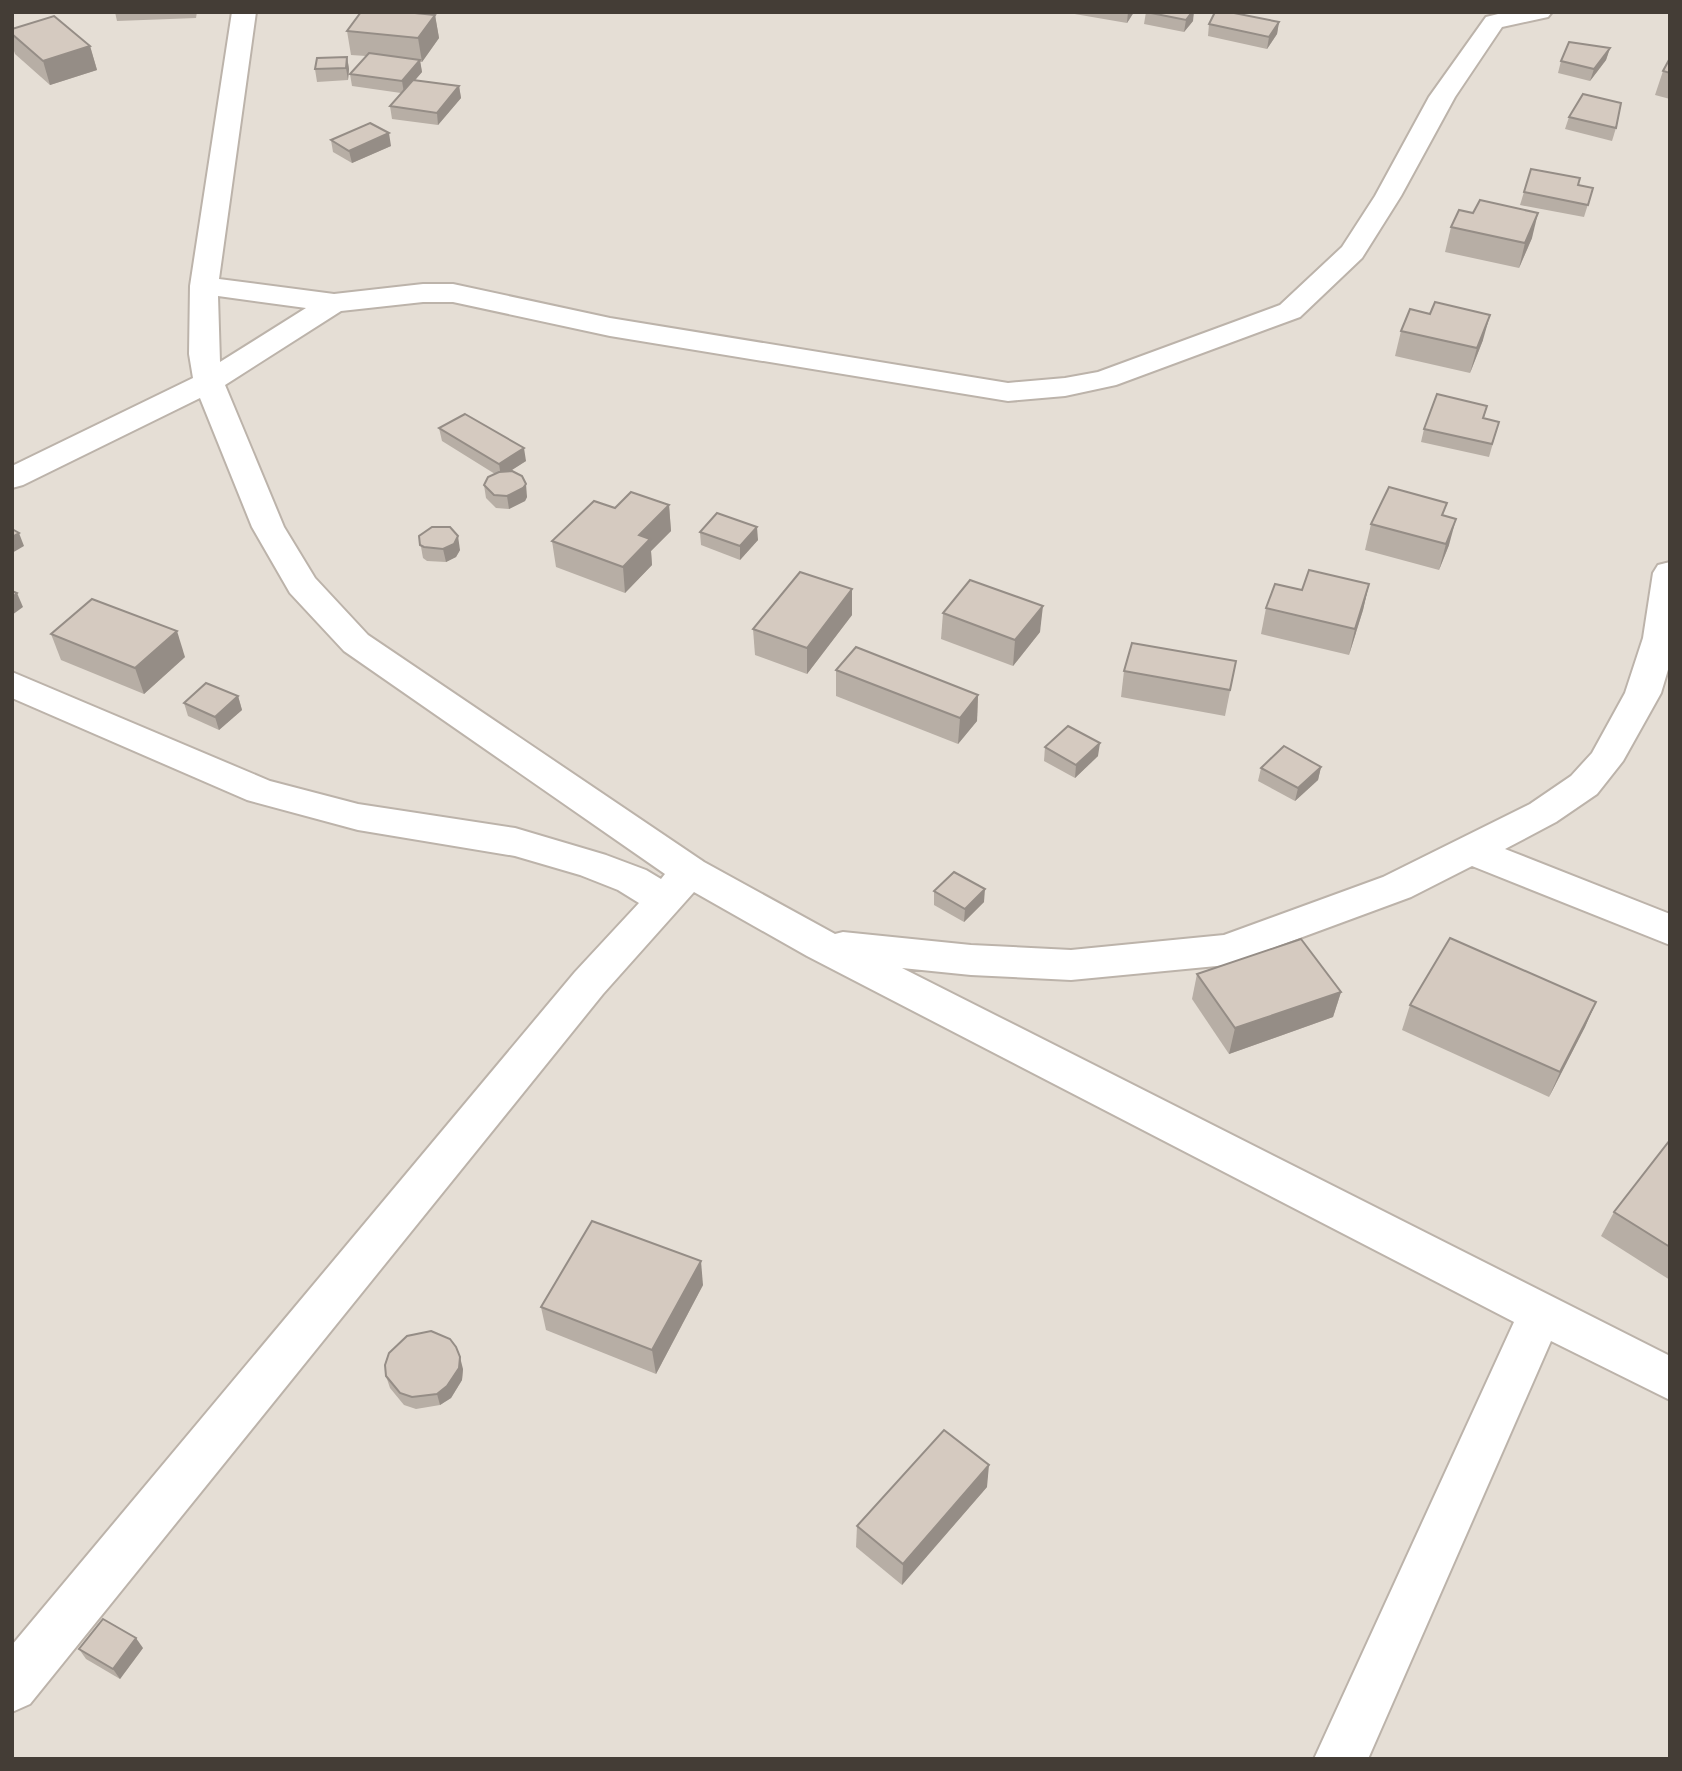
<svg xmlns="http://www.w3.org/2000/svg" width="1682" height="1771" font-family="Helvetica,sans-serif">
<rect width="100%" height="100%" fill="#f1ede7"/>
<!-- residential -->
<rect fill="#e5ded5" x="12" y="12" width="1658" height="1747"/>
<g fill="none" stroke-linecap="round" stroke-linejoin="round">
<defs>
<path id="minor" d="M 232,12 L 256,12 L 219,279 L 334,294 L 423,284 L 453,284 L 610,318 L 1008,383 L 1065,378 L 1098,372 L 1280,305 L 1342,247 L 1375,196 L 1429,97 L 1486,17 L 1506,12 L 1552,12 L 1548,17 L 1502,27 L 1455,97 L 1401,196 L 1362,258 L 1300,317 L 1116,385 L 1065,396 L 1008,401 L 610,336 L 453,302 L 423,302 L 341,311 L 225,385 L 284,527 L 315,578 L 368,635 L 704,862 L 835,934 L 843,932 L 971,945 L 1071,950 L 1224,935 L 1383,877 L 1530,804 L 1571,776 L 1592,753 L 1625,693 L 1643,638 L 1653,573 L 1658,565 L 1670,562 L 1670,663 L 1661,693 L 1623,761 L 1597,794 L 1556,822 L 1505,849 L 1670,914 L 1670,945 L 1472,866 L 1411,897 L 1227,965 L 1071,980 L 971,975 L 902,968 L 1670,1356 L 1670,1400 L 1551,1341 L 1368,1759 L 1314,1759 L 1514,1322 L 807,956 L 694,892 L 603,994 L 30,1704 L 12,1712 L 12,1645 L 575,972 L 639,903 L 618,890 L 580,875 L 515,856 L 358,830 L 247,800 L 12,698 L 12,672 L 270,781 L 358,804 L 515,828 L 606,855 L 646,870 L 661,879 L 665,874 L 344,651 L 290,593 L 252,527 L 200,398 L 23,485 L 12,488 L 12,466 L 193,378 L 189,354 L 190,286 ZM 218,296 L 306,308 L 220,362 Z"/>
</defs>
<!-- minor casing -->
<use href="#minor" stroke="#bcb3aa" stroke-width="4"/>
<!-- minor -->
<use href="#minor" fill="#fff" fill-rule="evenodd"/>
</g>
<!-- wall -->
<g fill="#b7aea5">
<polygon points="115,12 197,12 196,18 117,21"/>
<polygon points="1063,12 1134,12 1127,23"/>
<polygon points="1146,12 1193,21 1184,32 1144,24"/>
<polygon points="435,15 439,38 422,62 420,62 422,72 415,80 459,86 461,98 438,125 392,119 390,106 401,93 352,86 350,74 366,56 351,55 347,31"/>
<polygon points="1279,22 1277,34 1267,49 1208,36 1209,24"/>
<polygon points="12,29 90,46 97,70 50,85 15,54 12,45"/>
<polygon points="1610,48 1606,60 1590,81 1558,73 1561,61"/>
<polygon points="347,57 349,69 348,80 317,82 315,69"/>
<polygon points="1670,58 1670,99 1655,95 1663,71"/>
<polygon points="1569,117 1616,128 1612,141 1565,129"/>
<polygon points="331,140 391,146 352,163 333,152"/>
<polygon points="1578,185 1593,188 1584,217 1520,205 1524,192"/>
<polygon points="1473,213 1532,238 1519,268 1445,252 1451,227"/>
<polygon points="1401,331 1483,340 1470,373 1395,356"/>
<polygon points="1487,406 1484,418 1499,422 1489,457 1421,442 1424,429"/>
<polygon points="439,428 526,461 510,471 527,497 525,501 509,509 496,508 486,498 484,485 495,474 442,441"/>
<polygon points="1447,503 1443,515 1449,545 1439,570 1365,550 1371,524"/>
<polygon points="669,505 671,531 651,551 652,565 625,593 556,567 552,541 615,508"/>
<polygon points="700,532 758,540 740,560 701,545"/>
<polygon points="419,536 460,550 456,557 446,562 427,561 423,558"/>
<polygon points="1369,584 1363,610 1349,655 1261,634 1266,608 1302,590"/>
<polygon points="852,589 852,615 807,674 755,655 753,629"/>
<polygon points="943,613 1040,632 1013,666 941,639"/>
<polygon points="51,634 185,657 144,694 61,660"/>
<polygon points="1236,661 1225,716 1121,697 1124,671"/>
<polygon points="836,670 978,695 977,721 958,744 836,696"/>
<polygon points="238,696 242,710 219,730 188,716 184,703"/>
<polygon points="1045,747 1098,756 1075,778 1044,761"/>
<polygon points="1321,767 1318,780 1295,801 1258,781 1261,768"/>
<polygon points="934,891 984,902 964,922 934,905"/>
<polygon points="1197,974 1341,992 1333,1017 1229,1054 1192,999"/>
<polygon points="1596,1002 1585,1027 1549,1097 1402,1030 1410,1005"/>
<polygon points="1670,1140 1670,1280 1601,1236 1614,1212"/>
<polygon points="703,1285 656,1374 546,1330 541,1307"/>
<polygon points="463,1369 462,1380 451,1398 440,1405 416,1409 404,1405 390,1388 386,1376"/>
<polygon points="987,1487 902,1585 856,1547 857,1526"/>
<polygon points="143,1648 120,1679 86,1659 79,1649"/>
</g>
<!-- shaded-wall -->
<g fill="#958d86">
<polygon points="1128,12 1134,12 1127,23"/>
<polygon points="1192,12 1194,12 1193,21 1184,32 1186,20"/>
<polygon points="435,15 439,38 422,62 418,38"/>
<polygon points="1279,22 1277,34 1267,49 1269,37"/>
<polygon points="90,46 97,70 50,85 43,61"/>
<polygon points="1610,48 1606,60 1590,81 1594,69"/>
<polygon points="347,57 349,69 348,80 346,68"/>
<polygon points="420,60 422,72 404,93 402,81"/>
<polygon points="459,86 461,98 438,125 437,113"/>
<polygon points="389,133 391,146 352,163 349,151"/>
<polygon points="1538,213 1532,238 1519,268 1525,243"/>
<polygon points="1490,315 1483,340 1470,373 1477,348"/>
<polygon points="524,448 526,461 501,477 499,464"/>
<polygon points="526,484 527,497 525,501 509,509 507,496"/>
<polygon points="669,505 671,531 651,551 652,565 625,593 623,567 639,535"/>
<polygon points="1456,519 1449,545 1439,570 1446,544"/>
<polygon points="757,527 758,540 740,560 740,546"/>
<polygon points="19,533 24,546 12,553 12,537"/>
<polygon points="458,536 460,550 456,557 446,562 443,549"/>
<polygon points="1369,584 1363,610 1349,655 1355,629"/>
<polygon points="852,589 852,615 807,674 807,648"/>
<polygon points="17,593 23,607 12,615 12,598"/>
<polygon points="1043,606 1040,632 1013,666 1015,640"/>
<polygon points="177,631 185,657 144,694 135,668"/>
<polygon points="978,695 977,721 958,744 960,718"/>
<polygon points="238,696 242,710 219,730 215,717"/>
<polygon points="1100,743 1098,756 1075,778 1076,765"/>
<polygon points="1321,767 1318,780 1295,801 1298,788"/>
<polygon points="985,889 984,902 964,922 965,909"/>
<polygon points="1341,992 1333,1017 1229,1054 1235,1028"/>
<polygon points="1596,1002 1585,1027 1549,1097 1560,1072"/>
<polygon points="701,1261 703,1285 656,1374 652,1350"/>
<polygon points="460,1357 463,1369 462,1380 451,1398 440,1405 437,1394"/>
<polygon points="989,1465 987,1487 902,1585 903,1564"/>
<polygon points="136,1638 143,1648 120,1679 113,1669"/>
</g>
<!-- building -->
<g fill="#d5cac0" stroke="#958d86" stroke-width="2">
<polygon points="361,12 405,12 435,15 418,38 347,31"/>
<polygon points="1146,12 1192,12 1186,20"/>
<polygon points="1215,12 1229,12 1279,22 1269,37 1209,24"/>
<polygon points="54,16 90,46 43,61 12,34 12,29"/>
<polygon points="1569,42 1610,48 1594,69 1561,61"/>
<polygon points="369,53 420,60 402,81 350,74"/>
<polygon points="347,57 346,68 315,69 317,58"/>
<polygon points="1670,58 1670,73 1663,71"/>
<polygon points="413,80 459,86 437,113 390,106"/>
<polygon points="1583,94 1621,103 1616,128 1569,117"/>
<polygon points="370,123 389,133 349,151 331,140"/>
<polygon points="1531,169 1580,178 1578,185 1593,188 1588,205 1524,192"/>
<polygon points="1480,200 1538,213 1525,243 1451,227 1459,210 1473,213"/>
<polygon points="1435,302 1490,315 1477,348 1401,331 1410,309 1430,314"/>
<polygon points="1437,394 1487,406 1483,418 1499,422 1492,444 1424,429"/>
<polygon points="465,414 524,448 499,464 439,428"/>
<polygon points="512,471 522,476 526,484 523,488 507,496 494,495 484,485 488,477 499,472"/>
<polygon points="1389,487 1447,503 1442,515 1456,519 1446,544 1371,524"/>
<polygon points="631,492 669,505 639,535 650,539 623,567 552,541 594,501 615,508"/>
<polygon points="717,513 757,527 740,546 700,532"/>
<polygon points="432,527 450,527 458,536 454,544 443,549 424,547 420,545 419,536"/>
<polygon points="12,529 19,533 12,537"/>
<polygon points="1309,570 1369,584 1355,629 1266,608 1275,584 1302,590"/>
<polygon points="800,572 852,589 807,648 753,629"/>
<polygon points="970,580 1043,606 1015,640 943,613"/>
<polygon points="12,591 17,593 12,598"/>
<polygon points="92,599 177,631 135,668 51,634"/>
<polygon points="1132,643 1236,661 1230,690 1124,671"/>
<polygon points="856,647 978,695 960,718 836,670"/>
<polygon points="206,683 238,696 215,717 184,703"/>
<polygon points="1068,726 1100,743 1076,765 1045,747"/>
<polygon points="1284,746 1321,767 1298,788 1261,768"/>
<polygon points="954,872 985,889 965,909 934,891"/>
<polygon points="1450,938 1596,1002 1560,1072 1410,1005"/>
<polygon points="1301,939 1341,992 1235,1028 1197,974"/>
<polygon points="1670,1140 1670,1247 1614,1212"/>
<polygon points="592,1221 701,1261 652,1350 541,1307"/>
<polygon points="431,1331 450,1339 456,1347 460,1357 459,1368 447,1386 437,1394 412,1397 400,1393 386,1376 385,1365 389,1353 407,1336"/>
<polygon points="944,1430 989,1465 903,1564 857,1526"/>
<polygon points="103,1619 136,1638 113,1669 79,1649"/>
</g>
<!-- border -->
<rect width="1682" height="1771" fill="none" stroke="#443d36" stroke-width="28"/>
</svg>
